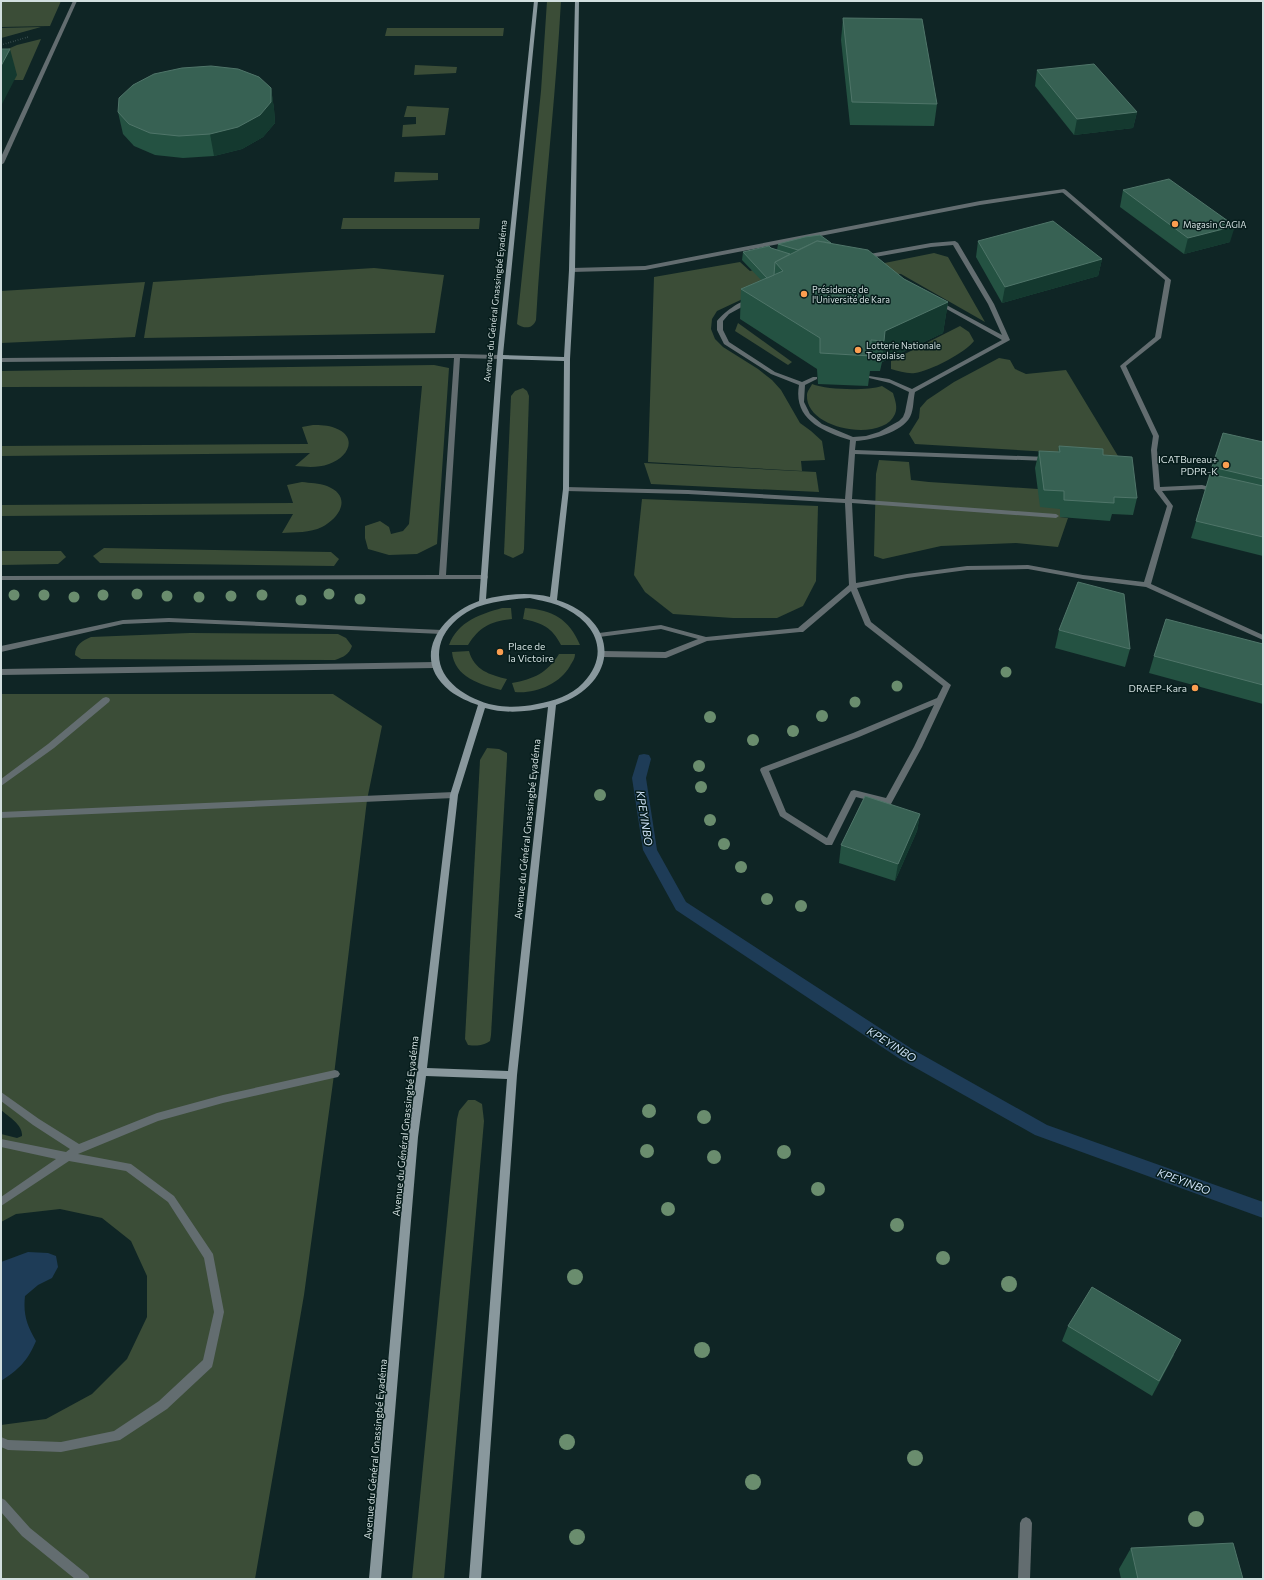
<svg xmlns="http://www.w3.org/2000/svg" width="1264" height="1580" font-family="Commissioner,sans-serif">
<rect width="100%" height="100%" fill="#0f2525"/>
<!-- green -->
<g fill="#3b4d37">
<polygon points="1,1 61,1 50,26 1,27"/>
<path d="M 547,1 L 561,1 C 555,108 542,214 536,320 C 533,329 524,329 517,324 L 541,91 Z"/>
<polygon points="41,27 5,37 1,38 1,28"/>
<polygon points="387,28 504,28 503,36 385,36"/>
<polygon points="41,39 23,80 1,80 1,52 17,45"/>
<polygon points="415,65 457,67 456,73 414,75"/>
<polygon points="407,106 449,108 445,135 402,137 403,125 416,124 416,117 404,117"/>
<polygon points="395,172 438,173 438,180 394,182"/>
<polygon points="343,218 480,218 479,229 341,229"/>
<polygon points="934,253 948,257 985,322 901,274 866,272 860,268"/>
<polygon points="740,262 750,271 760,268 789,268 749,296 717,311 712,319 711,329 715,339 723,347 758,369 772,380 781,390 800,423 811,431 822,441 825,460 801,461 802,471 648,462 654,277"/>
<polygon points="374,268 444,275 435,333 144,338 153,282"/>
<polygon points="145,282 135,337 1,343 1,291"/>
<polygon points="738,323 792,362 788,365 735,331"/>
<path d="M 960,326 L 969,332 L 974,341 C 965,353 930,371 915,373 C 907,374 899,371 891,369 L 891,361 Z"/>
<polygon points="999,358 1010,360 1015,369 1026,374 1066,370 1118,456 915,444 909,434 919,418 920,408 927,400 954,382"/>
<polygon points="434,365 449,368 437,544 417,554 389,555 368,549 365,538 365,526 380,521 389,527 391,534 403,531 409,524 422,386 1,387 1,371"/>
<path d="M 812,384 C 828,390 866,391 882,386 L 893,393 C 895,400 898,407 895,414 C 883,443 805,430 807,395 C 807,391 811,387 812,384 Z"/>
<polygon points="523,388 527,391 529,396 524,549 523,553 513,558 504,554 511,396 515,391"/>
<path d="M 313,425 C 320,425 328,425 335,428 C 359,437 348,458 329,464 C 318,468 307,467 295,466 L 310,453 L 1,456 L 1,446 L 308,444 L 302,427 Z"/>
<polygon points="879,460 909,462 911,480 929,482 1038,489 1060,509 1060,517 1068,518 1058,547 1016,543 941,546 883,559 874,556 876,474"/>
<polygon points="644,463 816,472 819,492 651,484"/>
<path d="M 302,482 C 310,483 319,483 327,486 C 352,496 341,517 322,527 C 310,533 295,532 282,533 L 293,514 L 1,516 L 1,505 L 293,503 L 287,485 Z"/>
<polygon points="642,499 818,506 816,581 803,606 777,618 733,618 673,614 645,592 634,575"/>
<polygon points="104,548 331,552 339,559 334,566 100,563 93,556"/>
<polygon points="1,551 61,551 66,557 58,564 1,565"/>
<path d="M 502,608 L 511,608 L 512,619 C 491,621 479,627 468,645 L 449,645 C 458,621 481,614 502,608 Z"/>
<path d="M 525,608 C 553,610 569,619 580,645 L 561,645 C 552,627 542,623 523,619 Z"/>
<path d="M 190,633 L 338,634 L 346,638 L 352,646 C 349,655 343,657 335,660 L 81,659 L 75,655 C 75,645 82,641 91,637 Z"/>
<path d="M 469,651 C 474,670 490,675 507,679 L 501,690 C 481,685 454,677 452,652 Z"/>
<path d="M 559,654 L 575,654 C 575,659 572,662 570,666 C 560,684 535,694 515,692 L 512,683 C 534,679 547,673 559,654 Z"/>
<path d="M 1,694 L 333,694 L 382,726 L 367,800 L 334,1075 L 304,1295 L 255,1579 L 1,1579 L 1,1425 L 46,1419 L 92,1394 L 127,1359 L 147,1317 L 147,1276 L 131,1241 L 102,1218 L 60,1209 L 16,1214 L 1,1222 L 1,1134 L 17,1138 L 22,1136 C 23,1125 9,1117 1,1110 Z"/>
<path d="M 487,748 L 499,749 L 507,753 L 507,758 L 491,1035 L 490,1041 C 482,1046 477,1046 468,1045 L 465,1039 L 480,760 Z"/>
<polygon points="468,1100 475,1100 482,1104 484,1121 444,1579 412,1579 457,1119 459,1111"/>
</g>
<!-- water -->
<path fill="#1e3c57" d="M 28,1252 L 48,1253 L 56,1256 L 58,1267 L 52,1278 L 38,1285 L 25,1296 C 23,1315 27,1325 36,1341 C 27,1362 19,1369 1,1381 L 1,1262 Z"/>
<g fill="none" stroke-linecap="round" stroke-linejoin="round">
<!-- stream -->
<polygon fill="#1e3c57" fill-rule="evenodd" points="644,754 649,755 651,759 646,778 657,850 686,902 912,1049 1047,1125 1263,1202 1263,1218 1035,1135 900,1059 676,910 643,850 632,778 639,755"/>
<!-- path -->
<polyline stroke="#556868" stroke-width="1.5" stroke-dasharray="0.5 2" stroke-linecap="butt" points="1,45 28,37"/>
<!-- service -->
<g fill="#636d70" fill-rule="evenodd">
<polygon points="73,1 77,1 4,163 1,165 1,157"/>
<path d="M 1062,190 L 1066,190 L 1171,280 L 1161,338 L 1126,366 L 1159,436 L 1157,450 L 1160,487 L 1202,485 L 1217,489 L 1218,490 L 1215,492 L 1202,489 L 1162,491 L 1173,506 L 1151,584 L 1263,635 L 1263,640 L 1146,587 L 1083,579 L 1028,569 L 967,570 L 907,578 L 857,588 L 871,622 L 951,685 L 922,747 L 891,804 L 888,805 L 856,797 L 832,845 L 826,845 L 780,816 L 760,770 L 761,768 L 853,733 L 937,698 L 943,686 L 865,625 L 851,591 L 803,632 L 800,632 L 707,641 L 666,658 L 602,657 L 598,654 L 602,651 L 665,652 L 698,639 L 661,629 L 599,637 L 595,635 L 599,633 L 661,625 L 706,637 L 798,628 L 849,585 L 845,503 L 688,494 L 566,491 L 563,489 L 566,487 L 688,490 L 845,499 L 850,440 C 822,431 793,419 799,385 L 771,374 L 724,344 L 717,330 L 717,321 C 723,313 741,299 751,300 L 751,302 L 729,314 L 723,321 L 723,330 L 729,342 L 775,372 L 802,382 L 813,377 L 817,377 L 817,379 L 805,385 L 804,402 L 810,414 L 822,424 L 853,437 L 866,436 L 879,432 L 899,421 L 903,417 L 905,412 L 909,392 L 890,383 L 869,378 L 869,376 L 889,379 L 912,389 L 1002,340 L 934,302 L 937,300 L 939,301 L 1002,335 L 988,304 L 953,245 L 931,247 L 864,259 L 861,257 L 864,255 L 931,243 L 955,241 L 958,243 L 994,304 L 1010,340 L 915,392 C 913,400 914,409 910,417 C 902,432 872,440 856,441 L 855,450 L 1047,457 L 1050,459 L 1047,461 L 855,454 L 852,499 L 1056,514 L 1059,516 L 1056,518 L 852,503 L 856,583 L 907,574 L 967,566 L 1028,565 L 1083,575 L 1144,582 L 1167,506 L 1154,489 L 1151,450 L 1153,436 L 1120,366 L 1155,337 L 1165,280 L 1062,192 ZM 934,705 L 914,747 L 886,798 L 854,790 L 851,791 L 827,838 L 786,812 L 769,771 L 859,737 Z"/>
<polygon points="457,354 500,355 503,357 500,359 460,358 446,575 487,575 488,577 487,579 1,580 1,576 439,575 454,358 1,362 1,358"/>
<polygon points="106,697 109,698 110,700 109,702 54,748 1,786 1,779 48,744 103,698"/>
<polygon points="454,792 458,795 454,798 1,818 1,812"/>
<polygon points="335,1070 338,1071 340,1074 338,1077 223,1103 158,1121 78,1154 131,1164 174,1196 213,1254 224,1312 213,1363 212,1367 167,1409 120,1440 61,1452 8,1450 1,1447 1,1437 8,1440 61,1442 114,1431 159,1401 203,1360 214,1312 204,1258 168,1202 126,1171 69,1161 1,1206 1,1197 56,1159 1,1147 1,1139 66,1152 70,1149 33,1125 1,1101 1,1092 39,1119 79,1144 157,1113 223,1095"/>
<polygon points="1,1498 5,1500 30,1528 88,1575 90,1579 75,1579 22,1536 1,1512"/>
<polygon points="1026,1517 1030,1519 1032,1523 1030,1579 1018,1579 1020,1523 1022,1519"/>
</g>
<!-- minor -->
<g fill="#636d70" fill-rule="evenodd">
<polygon points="1064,189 1066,190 1066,192 980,205 645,270 572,272 569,270 572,268 645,266 980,201"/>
<polygon points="169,618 442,630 446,632 442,634 169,622 123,624 1,652 1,646 123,620"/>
<polygon points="435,662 439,665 435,668 1,675 1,669"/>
</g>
<!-- secondary -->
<path fill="#89989d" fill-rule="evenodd" d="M 534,1 L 538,1 L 503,355 L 564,357 L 569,270 L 575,1 L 579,1 L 575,270 L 570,359 L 569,489 L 557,600 C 622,621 619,684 556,705 L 517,1075 L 481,1579 L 469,1579 L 507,1079 L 426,1076 L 418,1137 L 381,1579 L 369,1579 L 408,1137 L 417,1072 L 450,795 L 478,705 C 469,702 458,697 450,691 C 410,659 439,615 479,601 L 497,357 ZM 503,359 L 564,361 L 563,489 L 550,597 C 529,592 507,594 486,599 ZM 530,598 C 541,601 552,602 562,607 C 596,622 611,654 583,683 C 571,696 553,701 537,704 C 523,707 508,708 494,705 C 462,698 427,673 443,637 C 450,623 463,613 477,607 C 494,601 512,599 530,598 ZM 548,707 L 508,1071 L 427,1068 L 458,795 L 485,708 C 506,714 527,712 548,707 Z"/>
</g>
<!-- trees -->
<g fill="#6a8d6e">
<circle cx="137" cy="594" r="5.5"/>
<circle cx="329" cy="594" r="5.5"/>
<circle cx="14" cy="595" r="5.5"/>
<circle cx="44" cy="595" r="5.5"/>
<circle cx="103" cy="595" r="5.5"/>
<circle cx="262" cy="595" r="5.5"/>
<circle cx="167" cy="596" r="5.5"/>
<circle cx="231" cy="596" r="5.5"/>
<circle cx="74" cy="597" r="5.5"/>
<circle cx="199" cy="597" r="5.5"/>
<circle cx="360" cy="599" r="5.5"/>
<circle cx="301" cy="600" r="5.5"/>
<circle cx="1006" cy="672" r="5.5"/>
<circle cx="897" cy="686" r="5.5"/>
<circle cx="855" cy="702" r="5.5"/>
<circle cx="822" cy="716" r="6"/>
<circle cx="710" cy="717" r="6"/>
<circle cx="793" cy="731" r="6"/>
<circle cx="753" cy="740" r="6"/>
<circle cx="699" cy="766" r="6"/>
<circle cx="701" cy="787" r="6"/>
<circle cx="600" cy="795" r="6"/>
<circle cx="710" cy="820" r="6"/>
<circle cx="724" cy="844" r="6"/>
<circle cx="741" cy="867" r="6"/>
<circle cx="767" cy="899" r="6"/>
<circle cx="801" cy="906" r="6"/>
<circle cx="649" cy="1111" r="7"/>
<circle cx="704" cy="1117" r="7"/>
<circle cx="647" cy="1151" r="7"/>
<circle cx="784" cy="1152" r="7"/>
<circle cx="714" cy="1157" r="7"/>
<circle cx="818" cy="1189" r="7"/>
<circle cx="668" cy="1209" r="7"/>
<circle cx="897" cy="1225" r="7"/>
<circle cx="943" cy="1258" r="7"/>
<circle cx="575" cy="1277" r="8"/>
<circle cx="1009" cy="1284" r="8"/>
<circle cx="702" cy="1350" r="8"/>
<circle cx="567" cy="1442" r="8"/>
<circle cx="915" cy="1458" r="8"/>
<circle cx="753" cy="1482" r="8"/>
<circle cx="1196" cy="1519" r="8"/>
<circle cx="577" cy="1537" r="8"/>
</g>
<!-- wall -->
<g fill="#245242">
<polygon points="843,18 937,104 934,126 850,125 841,40"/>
<polygon points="1037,70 1137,112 1133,128 1074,135 1035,86"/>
<polygon points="271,88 274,109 275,123 263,137 242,149 214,156 183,158 155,155 134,146 123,134 118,112"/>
<polygon points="1123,190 1230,242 1184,254 1120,207"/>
<polygon points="978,241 1102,259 1098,276 1002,303 976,257"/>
<polygon points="831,243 904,279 948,302 943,333 882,362 880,371 870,371 868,386 818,384 817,369 740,319 741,289 761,280 742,260 743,252 771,248 777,250 778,244"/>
<polygon points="1223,433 1263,442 1263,556 1191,538"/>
<polygon points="1059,446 1103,455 1137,498 1133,515 1112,514 1110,521 1060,517 1060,509 1040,507 1035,468 1039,451 1058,452"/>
<polygon points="1059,630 1130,649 1125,667 1055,648"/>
<polygon points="1263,644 1263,704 1149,673 1154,656"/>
<polygon points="920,814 917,831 895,881 839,863 841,845"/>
<polygon points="1068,1326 1174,1355 1152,1396 1062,1341"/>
<polygon points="1131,1548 1243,1579 1121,1579 1119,1569"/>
</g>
<!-- shaded-wall -->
<g fill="#14392f">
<polygon points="10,49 17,75 1,106 1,66"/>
<polygon points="271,88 274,109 275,123 263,137 242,149 214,156 210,134"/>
<polygon points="1137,112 1133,128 1074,135 1077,119"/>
<polygon points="1235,226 1230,242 1184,254 1188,238"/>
<polygon points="1102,259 1098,276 1002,303 1005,287"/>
<polygon points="948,302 943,333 882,362 885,331"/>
<polygon points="920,814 917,831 895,881 898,864"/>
</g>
<!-- building -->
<g fill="#376153" stroke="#4f7569">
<polygon points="843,18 922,19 937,104 852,102"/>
<polygon points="1,49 10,49 1,66"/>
<polygon points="1094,64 1137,112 1077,119 1037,70"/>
<polygon points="211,66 238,69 259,77 271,88 271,102 260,115 238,127 210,134 179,136 150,133 129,124 118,112 119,98 133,85 154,74 182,68"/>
<polygon points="1169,179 1235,226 1188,238 1123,190"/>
<polygon points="1053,221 1102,259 1005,287 978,241"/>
<polygon points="820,235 831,243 817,241 798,250 778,244 805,237"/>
<polygon points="817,241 868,250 904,279 948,302 885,331 884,341 871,340 871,356 820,353 820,338 741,289 783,271 775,262"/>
<polygon points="769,246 771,248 790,254 775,262 774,275 767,278 743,252"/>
<polygon points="1223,433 1263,442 1263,479 1212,467"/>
<polygon points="1059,446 1103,449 1103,455 1132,457 1137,498 1114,497 1114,503 1064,500 1064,491 1044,490 1039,451 1060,452"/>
<polygon points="1210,474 1263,486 1263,537 1196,521"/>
<polygon points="1078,582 1124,594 1130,649 1059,630"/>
<polygon points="1166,619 1263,644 1263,685 1154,656"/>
<polygon points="865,796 920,814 898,864 841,845"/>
<polygon points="1092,1287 1181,1340 1159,1381 1068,1326"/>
<polygon points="1233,1543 1243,1579 1138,1579 1131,1548"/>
</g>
<!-- markers -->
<g fill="#fb9e50" stroke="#061c1b" stroke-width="1.5">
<circle cx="1175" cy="224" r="4"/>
<circle cx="804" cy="294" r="4"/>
<circle cx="858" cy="350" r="4"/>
<circle cx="1226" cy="465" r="4"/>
<circle cx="500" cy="652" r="4"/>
<circle cx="1195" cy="688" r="4"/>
</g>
<g text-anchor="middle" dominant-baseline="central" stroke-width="3" stroke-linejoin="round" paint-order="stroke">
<!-- far-poi labels -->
<g font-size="9" fill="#d2dfdf" stroke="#061c1b" text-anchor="start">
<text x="1183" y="224">Magasin CAGIA</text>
<text x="812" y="289">Présidence de<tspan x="812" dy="10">l'Université de Kara</tspan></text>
<text x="866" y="345">Lotterie Nationale<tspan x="866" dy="10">Togolaise</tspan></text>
</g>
<!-- far-street labels -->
<g font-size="9" fill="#d2dfdf" stroke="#061c1b">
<text transform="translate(495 301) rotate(-84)">Avenue du Général Gnassingbé Eyadéma</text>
</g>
<!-- poi labels -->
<g font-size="10" fill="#d2dfdf" stroke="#061c1b" text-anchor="end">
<text x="1218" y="459">ICATBureau+<tspan x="1218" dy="12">PDPR-K</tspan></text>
<text x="508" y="646" text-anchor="start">Place de<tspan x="508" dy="12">la Victoire</tspan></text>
<text x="1187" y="688">DRAEP-Kara</text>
</g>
<!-- street labels -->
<g font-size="10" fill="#d2dfdf" stroke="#061c1b">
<text transform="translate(527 829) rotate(-84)">Avenue du Général Gnassingbé Eyadéma</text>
<text transform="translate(405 1126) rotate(-84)">Avenue du Général Gnassingbé Eyadéma</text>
<text transform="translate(375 1449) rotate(-85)">Avenue du Général Gnassingbé Eyadéma</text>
</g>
<!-- water labels -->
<g font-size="11" font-style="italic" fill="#cee2f7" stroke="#061c1b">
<text transform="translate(645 818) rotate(81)">KPEYINBO</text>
<text transform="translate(892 1044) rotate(32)">KPEYINBO</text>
<text transform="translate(1184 1181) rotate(20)">KPEYINBO</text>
</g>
</g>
<!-- border -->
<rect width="1264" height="1580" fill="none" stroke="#d2dfdf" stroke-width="4"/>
</svg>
